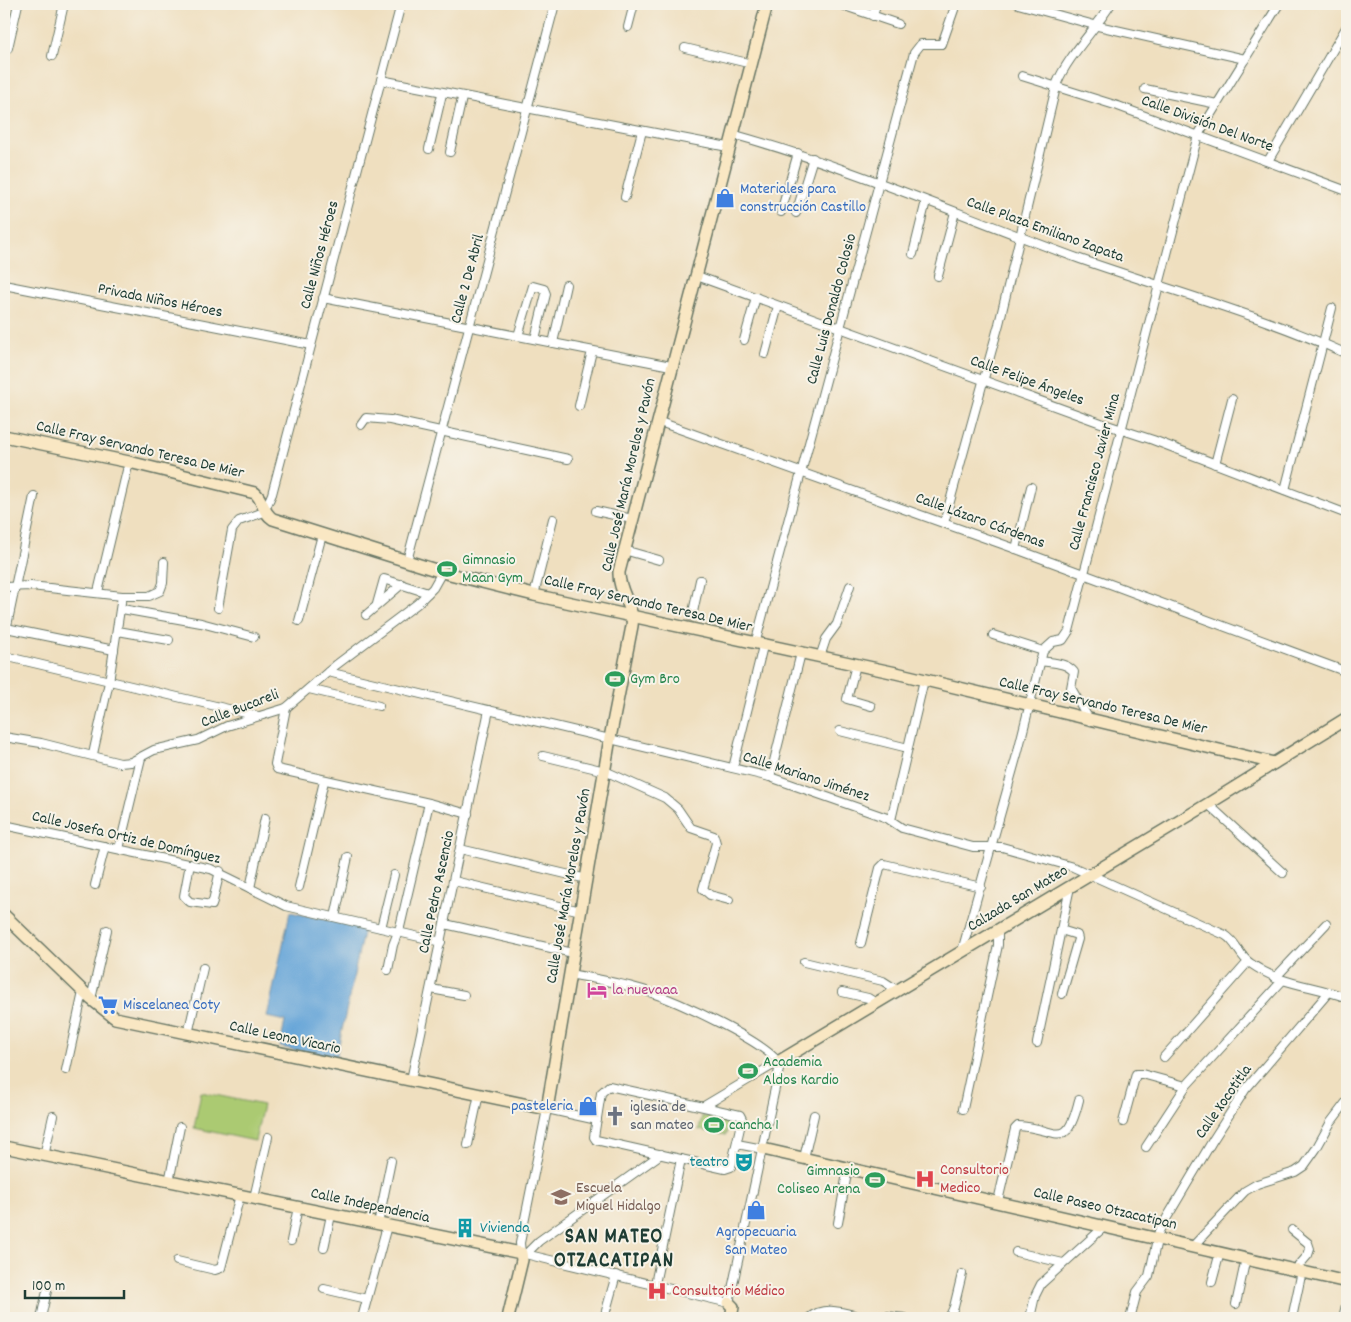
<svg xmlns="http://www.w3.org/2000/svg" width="1351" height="1322" font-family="Dekko,sans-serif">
<rect width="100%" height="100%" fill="#f7f3e8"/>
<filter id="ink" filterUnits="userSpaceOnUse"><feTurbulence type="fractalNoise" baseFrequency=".02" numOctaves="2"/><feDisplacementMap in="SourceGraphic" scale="10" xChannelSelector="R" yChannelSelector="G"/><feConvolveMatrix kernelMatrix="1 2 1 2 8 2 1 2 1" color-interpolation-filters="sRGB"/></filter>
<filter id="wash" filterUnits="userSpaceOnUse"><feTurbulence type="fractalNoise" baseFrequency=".0096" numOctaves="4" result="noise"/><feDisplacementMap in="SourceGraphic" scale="20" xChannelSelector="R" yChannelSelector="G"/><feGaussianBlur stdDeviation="1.12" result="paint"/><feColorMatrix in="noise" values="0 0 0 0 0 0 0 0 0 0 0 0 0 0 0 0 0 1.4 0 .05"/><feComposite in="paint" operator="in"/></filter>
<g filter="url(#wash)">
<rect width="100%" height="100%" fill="#efdfbf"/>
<!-- green -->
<g fill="#abca72" stroke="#658453">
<polygon points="201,1092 263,1105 255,1141 194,1128"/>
<polygon points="702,1116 729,1121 726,1135 699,1130"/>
</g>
<!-- water -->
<polygon fill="#66a5d8" stroke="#427186" points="290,912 364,928 336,1058 280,1047 285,1021 267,1017"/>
</g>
<g filter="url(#ink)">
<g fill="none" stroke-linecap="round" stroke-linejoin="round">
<!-- street-tunnel -->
<polyline stroke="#c5bfa3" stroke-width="8" stroke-dasharray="8 4" stroke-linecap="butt" points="690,624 693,612"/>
<defs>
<g id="street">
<polyline points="839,4 898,24"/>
<polyline points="1018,4 1098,26 1245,59"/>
<polyline points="873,16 876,4"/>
<polyline points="628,27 634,4"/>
<polyline points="8,48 18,4"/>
<polyline points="685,48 752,64"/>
<polyline points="52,56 64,4"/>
<polyline points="1022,76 1118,106 1347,191"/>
<polyline points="381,80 728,147"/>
<polyline points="1145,89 1217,104"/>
<path d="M 732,134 C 851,167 964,217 1080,259 C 1169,290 1261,315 1347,354"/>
<polyline points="429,149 442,94"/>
<polyline points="450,152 462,98"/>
<polyline points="1268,161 1347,26"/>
<polyline points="625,197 642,131"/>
<polyline points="781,212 798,153"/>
<polyline points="796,213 813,158"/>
<polyline points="913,254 926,201"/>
<polyline points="697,276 1101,423 1153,440 1347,514"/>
<polyline points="938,276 955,212"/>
<polyline points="4,285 311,345"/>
<polyline points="323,298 671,366"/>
<polyline points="518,336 533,286 544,289 546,294 535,339"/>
<polyline points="744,340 756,297"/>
<polyline points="553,343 566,285"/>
<polyline points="765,354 778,306"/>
<polyline points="579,406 592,351"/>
<polyline points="657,421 1016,549 1347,672"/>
<polyline points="361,425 366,418 390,420 568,459"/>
<polyline points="1215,464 1232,399"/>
<polyline points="1285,490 1332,308"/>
<polyline points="596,511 632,519"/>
<path d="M 944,523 L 999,324 L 1057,83 C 1068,56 1095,30 1111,4"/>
<polyline points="1016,549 1031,487"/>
<polyline points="624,550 659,560"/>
<polyline points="407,561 555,4"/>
<polyline points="4,587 31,586 122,596 149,596 160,591 163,583 164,562"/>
<polyline points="98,592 129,462"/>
<polyline points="534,595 553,519"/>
<polyline points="377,604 384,579 428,593"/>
<polyline points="218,608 232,530 239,521 264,512 272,494 401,4"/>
<polyline points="122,609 201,623 254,637"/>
<polyline points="693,612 700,580"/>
<polyline points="366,615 402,584"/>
<polyline points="299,621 322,535"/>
<polyline points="6,628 114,650"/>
<polyline points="118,631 169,640"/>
<polyline points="993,635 1043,651"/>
<polyline points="4,640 34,496"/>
<polyline points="755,644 914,53 921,44 942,44 956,4"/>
<polyline points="4,656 258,716"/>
<polyline points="820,657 826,639 837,624 850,586"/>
<path d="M 1040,661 C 1052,663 1066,662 1074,672 L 1071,688 L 1090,721"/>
<polyline points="856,665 847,699 871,706"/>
<path d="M 328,672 L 770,777 L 887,818 L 902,828 L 973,847 L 1002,847 L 1073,867 L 1225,935 C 1237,942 1239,956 1250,963 C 1284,987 1311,984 1347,998"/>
<polyline points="309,689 379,706"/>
<polyline points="286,708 275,764 277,769 429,803 468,814"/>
<polyline points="840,731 908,748"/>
<polyline points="4,737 41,743 120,763 131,762 154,750 198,740 227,726 286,708 336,665 417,604 433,588 442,572"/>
<polyline points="93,754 109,682 122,596"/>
<polyline points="543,756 605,771 665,798 678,809 691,828 714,836 716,843 703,889 710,895 729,900"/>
<polyline points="733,768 763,646"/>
<polyline points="770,777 801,653"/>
<polyline points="1208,804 1283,873"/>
<polyline points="891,820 924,680"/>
<polyline points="4,825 211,869 286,906 441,942"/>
<polyline points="119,849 141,758"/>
<polyline points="460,849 587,879"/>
<polyline points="190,864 184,896 190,902 212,905 220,871"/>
<polyline points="454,881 581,911"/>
<polyline points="95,885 105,846"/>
<polyline points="299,887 324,781"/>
<polyline points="250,888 265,818"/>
<polyline points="335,917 348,857"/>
<polyline points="445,924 573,953"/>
<polyline points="381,928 394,875"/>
<polyline points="1061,930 1077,935 1078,939 1062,994"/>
<polyline points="861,943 880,868 884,864 981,887"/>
<polyline points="962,951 1018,751 1043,651 1053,642 1063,640 1069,631 1198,135 1279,4"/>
<polyline points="804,962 883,981 897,990"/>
<polyline points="388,970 393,945 400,927 429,803"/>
<path d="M 570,974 C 596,979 623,983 649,992 C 675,1000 769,1043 780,1065 L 729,1303 L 521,1253 L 520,1243 L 547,1109 L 597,1120"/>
<polyline points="1275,978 1326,924"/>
<polyline points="431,989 464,995"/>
<polyline points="842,992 868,998 876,1003"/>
<polyline points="91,999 107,930"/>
<polyline points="188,1034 203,968"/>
<polyline points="1037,1043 1070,887"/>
<polyline points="1164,1057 1248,962"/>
<polyline points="66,1070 83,992"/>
<polyline points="411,1080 489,710"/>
<polygon points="609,1086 740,1115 742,1119 731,1167 725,1169 596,1140 594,1137 601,1093"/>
<polyline points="704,1106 778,1062"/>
<polyline points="963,1109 998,945 998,930"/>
<polyline points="1123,1122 1136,1074 1142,1074 1186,1086"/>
<polyline points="737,1144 763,1149"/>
<polyline points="468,1145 479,1094"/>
<polyline points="1146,1147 1186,1086 1282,981"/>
<polyline points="44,1156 53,1116"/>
<polyline points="804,1158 814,1115"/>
<polyline points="169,1182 180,1127"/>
<polyline points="254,1198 268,1137"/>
<path d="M 998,1201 L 1015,1129 L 1018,1126 C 1058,1128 1066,1153 1079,1100"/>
<polyline points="838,1223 848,1168"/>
<polyline points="378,1224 391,1161"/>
<polyline points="1292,1230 1308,1243 1310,1249 1308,1255 1295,1270"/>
<polyline points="291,1241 298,1207"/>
<polyline points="1193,1246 1245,1191 1257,1184 1295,1172 1304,1166 1316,1149 1331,1122 1347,1101"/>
<polyline points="324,1248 331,1215"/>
<polyline points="1016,1252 1063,1263"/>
<polyline points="526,1254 539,1241 661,1154"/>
<polyline points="177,1261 215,1270 221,1268 240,1195"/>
<polyline points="1212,1282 1220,1252"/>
<polyline points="655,1284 681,1159"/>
<polyline points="324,1289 367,1299"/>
<polyline points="1236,1304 1246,1258"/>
<polyline points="1131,1315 1137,1292 1149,1276 1159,1231 1213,1140 1245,1090 1329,992"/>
<polyline points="41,1318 47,1291"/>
<polyline points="362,1318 387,1226"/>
<polyline points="604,1318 616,1275"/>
<path d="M 809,1318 C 825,1304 847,1314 866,1318"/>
<polyline points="877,1318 887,1316 905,1318"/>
<polyline points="949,1318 954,1307 962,1274"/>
<polyline points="1030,1318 1035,1296 1041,1284 1105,1226"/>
<polyline points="1292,1318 1302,1271"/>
<polyline points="1343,1318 1347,1301"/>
</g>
<g id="secondary">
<path d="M 4,436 L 129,462 L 255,493 C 264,501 262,512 273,519 L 442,572 L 534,595 L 896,673 L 1274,763"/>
<path d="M 4,915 L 91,999 L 115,1018 L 547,1109 L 610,738 L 632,626 C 635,607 618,592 619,572 L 767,4"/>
<polyline points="778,1062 1208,804 1347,718"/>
<polyline points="4,1147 521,1253 522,1260 508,1318"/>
<polyline points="763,1149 1347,1282"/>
<polyline points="729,1303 733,1307 731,1318"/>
</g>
</defs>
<!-- street casing -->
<use href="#street" stroke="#687665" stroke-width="10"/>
<!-- secondary casing -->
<use href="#secondary" stroke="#687665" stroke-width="14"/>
<!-- street -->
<use href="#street" stroke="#fff" stroke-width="8"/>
<!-- secondary -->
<use href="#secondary" stroke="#f9e7c3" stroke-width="11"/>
</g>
</g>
<!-- icons -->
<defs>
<symbol id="shop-bare" viewBox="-9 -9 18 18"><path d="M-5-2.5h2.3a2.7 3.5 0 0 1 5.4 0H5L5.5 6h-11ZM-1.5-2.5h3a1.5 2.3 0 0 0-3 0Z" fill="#3f7fe0" stroke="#f7f3e8" stroke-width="2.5" paint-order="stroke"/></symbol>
<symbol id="stadium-bare" viewBox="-9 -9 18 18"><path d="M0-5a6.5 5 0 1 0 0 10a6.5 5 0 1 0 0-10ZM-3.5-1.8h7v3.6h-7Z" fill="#2e9e5b" stroke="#f7f3e8" stroke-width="2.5" paint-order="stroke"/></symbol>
<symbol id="hotel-bare" viewBox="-9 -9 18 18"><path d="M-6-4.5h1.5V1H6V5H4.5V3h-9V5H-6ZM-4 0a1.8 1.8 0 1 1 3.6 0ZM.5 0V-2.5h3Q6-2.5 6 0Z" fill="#d1479c" stroke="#f7f3e8" stroke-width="2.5" paint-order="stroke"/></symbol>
<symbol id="supermarket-bare" viewBox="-9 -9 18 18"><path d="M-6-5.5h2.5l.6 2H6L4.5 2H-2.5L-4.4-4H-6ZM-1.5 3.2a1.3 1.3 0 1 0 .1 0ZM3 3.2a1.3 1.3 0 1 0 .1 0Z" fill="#3f7fe0" stroke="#f7f3e8" stroke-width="2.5" paint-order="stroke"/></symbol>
<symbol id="church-bare" viewBox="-9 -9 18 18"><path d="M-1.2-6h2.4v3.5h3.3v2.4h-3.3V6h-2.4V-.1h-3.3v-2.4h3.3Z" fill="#6b7280" stroke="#f7f3e8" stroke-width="2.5" paint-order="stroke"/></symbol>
<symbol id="theatre-bare" viewBox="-9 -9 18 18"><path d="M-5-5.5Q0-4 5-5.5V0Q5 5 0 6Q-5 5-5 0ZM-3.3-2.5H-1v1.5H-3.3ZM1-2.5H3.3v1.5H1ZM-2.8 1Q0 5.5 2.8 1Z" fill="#0f9aa8" stroke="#f7f3e8" stroke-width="2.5" paint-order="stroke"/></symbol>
<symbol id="hospital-bare" viewBox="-9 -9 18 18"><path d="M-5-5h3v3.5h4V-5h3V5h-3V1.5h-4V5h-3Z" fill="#e0444e" stroke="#f7f3e8" stroke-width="2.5" paint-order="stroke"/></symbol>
<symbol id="school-bare" viewBox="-9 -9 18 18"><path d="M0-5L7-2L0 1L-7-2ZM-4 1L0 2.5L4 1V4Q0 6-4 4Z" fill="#8d6e63" stroke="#f7f3e8" stroke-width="2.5" paint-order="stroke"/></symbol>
<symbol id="building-bare" viewBox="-9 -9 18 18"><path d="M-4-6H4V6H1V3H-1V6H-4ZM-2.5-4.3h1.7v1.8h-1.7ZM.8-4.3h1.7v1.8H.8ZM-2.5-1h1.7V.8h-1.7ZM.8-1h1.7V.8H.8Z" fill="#0f9aa8" stroke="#f7f3e8" stroke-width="2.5" paint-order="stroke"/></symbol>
</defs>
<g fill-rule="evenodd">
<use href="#shop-bare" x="711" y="184" width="28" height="28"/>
<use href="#stadium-bare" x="433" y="555" width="28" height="28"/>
<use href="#stadium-bare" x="601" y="665" width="28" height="28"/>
<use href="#hotel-bare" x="583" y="976" width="28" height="28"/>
<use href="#supermarket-bare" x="94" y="991" width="28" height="28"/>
<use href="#stadium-bare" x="734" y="1057" width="28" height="28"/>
<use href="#shop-bare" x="574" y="1092" width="28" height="28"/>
<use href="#church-bare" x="601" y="1102" width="28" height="28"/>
<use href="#stadium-bare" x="700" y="1111" width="28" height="28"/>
<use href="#theatre-bare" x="730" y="1148" width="28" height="28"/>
<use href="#hospital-bare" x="911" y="1165" width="28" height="28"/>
<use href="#stadium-bare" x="861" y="1166" width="28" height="28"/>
<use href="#school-bare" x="547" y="1183" width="28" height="28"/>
<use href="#shop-bare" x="742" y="1196" width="28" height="28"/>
<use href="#building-bare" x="451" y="1214" width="28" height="28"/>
<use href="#hospital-bare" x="643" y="1277" width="28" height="28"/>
</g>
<g text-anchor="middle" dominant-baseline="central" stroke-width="4" stroke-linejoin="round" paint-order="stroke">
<!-- street labels -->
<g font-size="16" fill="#1f3d34" stroke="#f7f3e8">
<text transform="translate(1207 124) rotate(20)">Calle División Del Norte</text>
<text transform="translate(1045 230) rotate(20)">Calle Plaza Emiliano Zapata</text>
<text transform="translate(320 255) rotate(-75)">Calle Niños Héroes</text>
<text transform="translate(468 279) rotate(-75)">Calle 2 De Abril</text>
<text transform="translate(160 301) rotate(11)">Privada Niños Héroes</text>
<text transform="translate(832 309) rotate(-75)">Calle Luis Donaldo Colosio</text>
<text transform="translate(1027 381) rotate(20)">Calle Felipe Ángeles</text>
<text transform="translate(140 450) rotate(13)">Calle Fray Servando Teresa De Mier</text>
<text transform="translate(1095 472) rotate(-75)">Calle Francisco Javier Mina</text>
<text transform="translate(629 475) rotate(-77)">Calle José María Morelos y Pavón</text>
<text transform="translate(980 521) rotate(20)">Calle Lázaro Cárdenas</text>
<text transform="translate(648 604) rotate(13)">Calle Fray Servando Teresa De Mier</text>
<text transform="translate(1103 706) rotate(13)">Calle Fray Servando Teresa De Mier</text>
<text transform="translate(240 709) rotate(-21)">Calle Bucareli</text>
<text transform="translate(806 777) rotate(18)">Calle Mariano Jiménez</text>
<text transform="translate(126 838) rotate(13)">Calle Josefa Ortiz de Domínguez</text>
<text transform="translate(569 886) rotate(-80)">Calle José María Morelos y Pavón</text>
<text transform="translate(437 892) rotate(-78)">Calle Pedro Ascencio</text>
<text transform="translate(1018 899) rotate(-31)">Calzada San Mateo</text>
<text transform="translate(285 1038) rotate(12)">Calle Leona Vicario</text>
<text transform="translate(1224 1102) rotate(-55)">Calle Xocotitla</text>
<text transform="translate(370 1206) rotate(12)">Calle Independencia</text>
<text transform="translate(1105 1209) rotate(13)">Calle Paseo Otzacatipan</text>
</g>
<!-- shop labels -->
<g font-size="16" fill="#366cbe" stroke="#f7f3e8" text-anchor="start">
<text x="740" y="189">Materiales para<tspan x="740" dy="18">construcción Castillo</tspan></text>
<text x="123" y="1005">Miscelanea Coty</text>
<text x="573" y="1106" text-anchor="end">pasteleria</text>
<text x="756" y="1232" text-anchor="middle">Agropecuaria<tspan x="756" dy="18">San Mateo</tspan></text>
</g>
<!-- leisure labels -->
<g font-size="16" fill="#27864d" stroke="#f7f3e8" text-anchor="start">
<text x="462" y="560">Gimnasio<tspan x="462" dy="18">Maan Gym</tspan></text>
<text x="630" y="679">Gym Bro</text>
<text x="763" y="1062">Academia<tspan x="763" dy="18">Aldos Kardio</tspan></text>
<text x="729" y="1125">cancha 1</text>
<text x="860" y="1171" text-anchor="end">Gimnasio<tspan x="860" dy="18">Coliseo Arena</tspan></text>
</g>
<!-- hotel labels -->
<g font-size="16" fill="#b23c85" stroke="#f7f3e8" text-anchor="start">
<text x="612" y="990">la nuevaaa</text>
</g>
<!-- worship labels -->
<g font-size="16" fill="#5b616d" stroke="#f7f3e8" text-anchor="start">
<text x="630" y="1107">iglesia de<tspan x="630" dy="18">san mateo</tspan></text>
</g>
<!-- culture labels -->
<g font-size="16" fill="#0d838f" stroke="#f7f3e8" text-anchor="end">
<text x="729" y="1162">teatro</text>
<text x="480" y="1228" text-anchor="start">Vivienda</text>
</g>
<!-- health labels -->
<g font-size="16" fill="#be3a42" stroke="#f7f3e8" text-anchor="start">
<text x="940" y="1170">Consultorio<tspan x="940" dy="18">Medico</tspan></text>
<text x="672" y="1291">Consultorio Médico</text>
</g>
<!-- education labels -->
<g font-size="16" fill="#785e54" stroke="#f7f3e8" text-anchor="start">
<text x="576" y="1188">Escuela<tspan x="576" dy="18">Miguel Hidalgo</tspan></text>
</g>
<!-- district labels -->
<g font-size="21" font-weight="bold" letter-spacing="1" fill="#1f3d34" stroke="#f7f3e8">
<text x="614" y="1238">SAN MATEO<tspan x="614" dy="24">OTZACATIPAN</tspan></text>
</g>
</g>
<!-- margin -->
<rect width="1351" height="1322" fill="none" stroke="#f7f3e8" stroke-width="20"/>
<!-- scale -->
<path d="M25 1290v8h99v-8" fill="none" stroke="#1f3d34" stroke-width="2.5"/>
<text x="32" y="1290" font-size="15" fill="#1f3d34" stroke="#f7f3e8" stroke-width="4" paint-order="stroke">100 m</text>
</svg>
